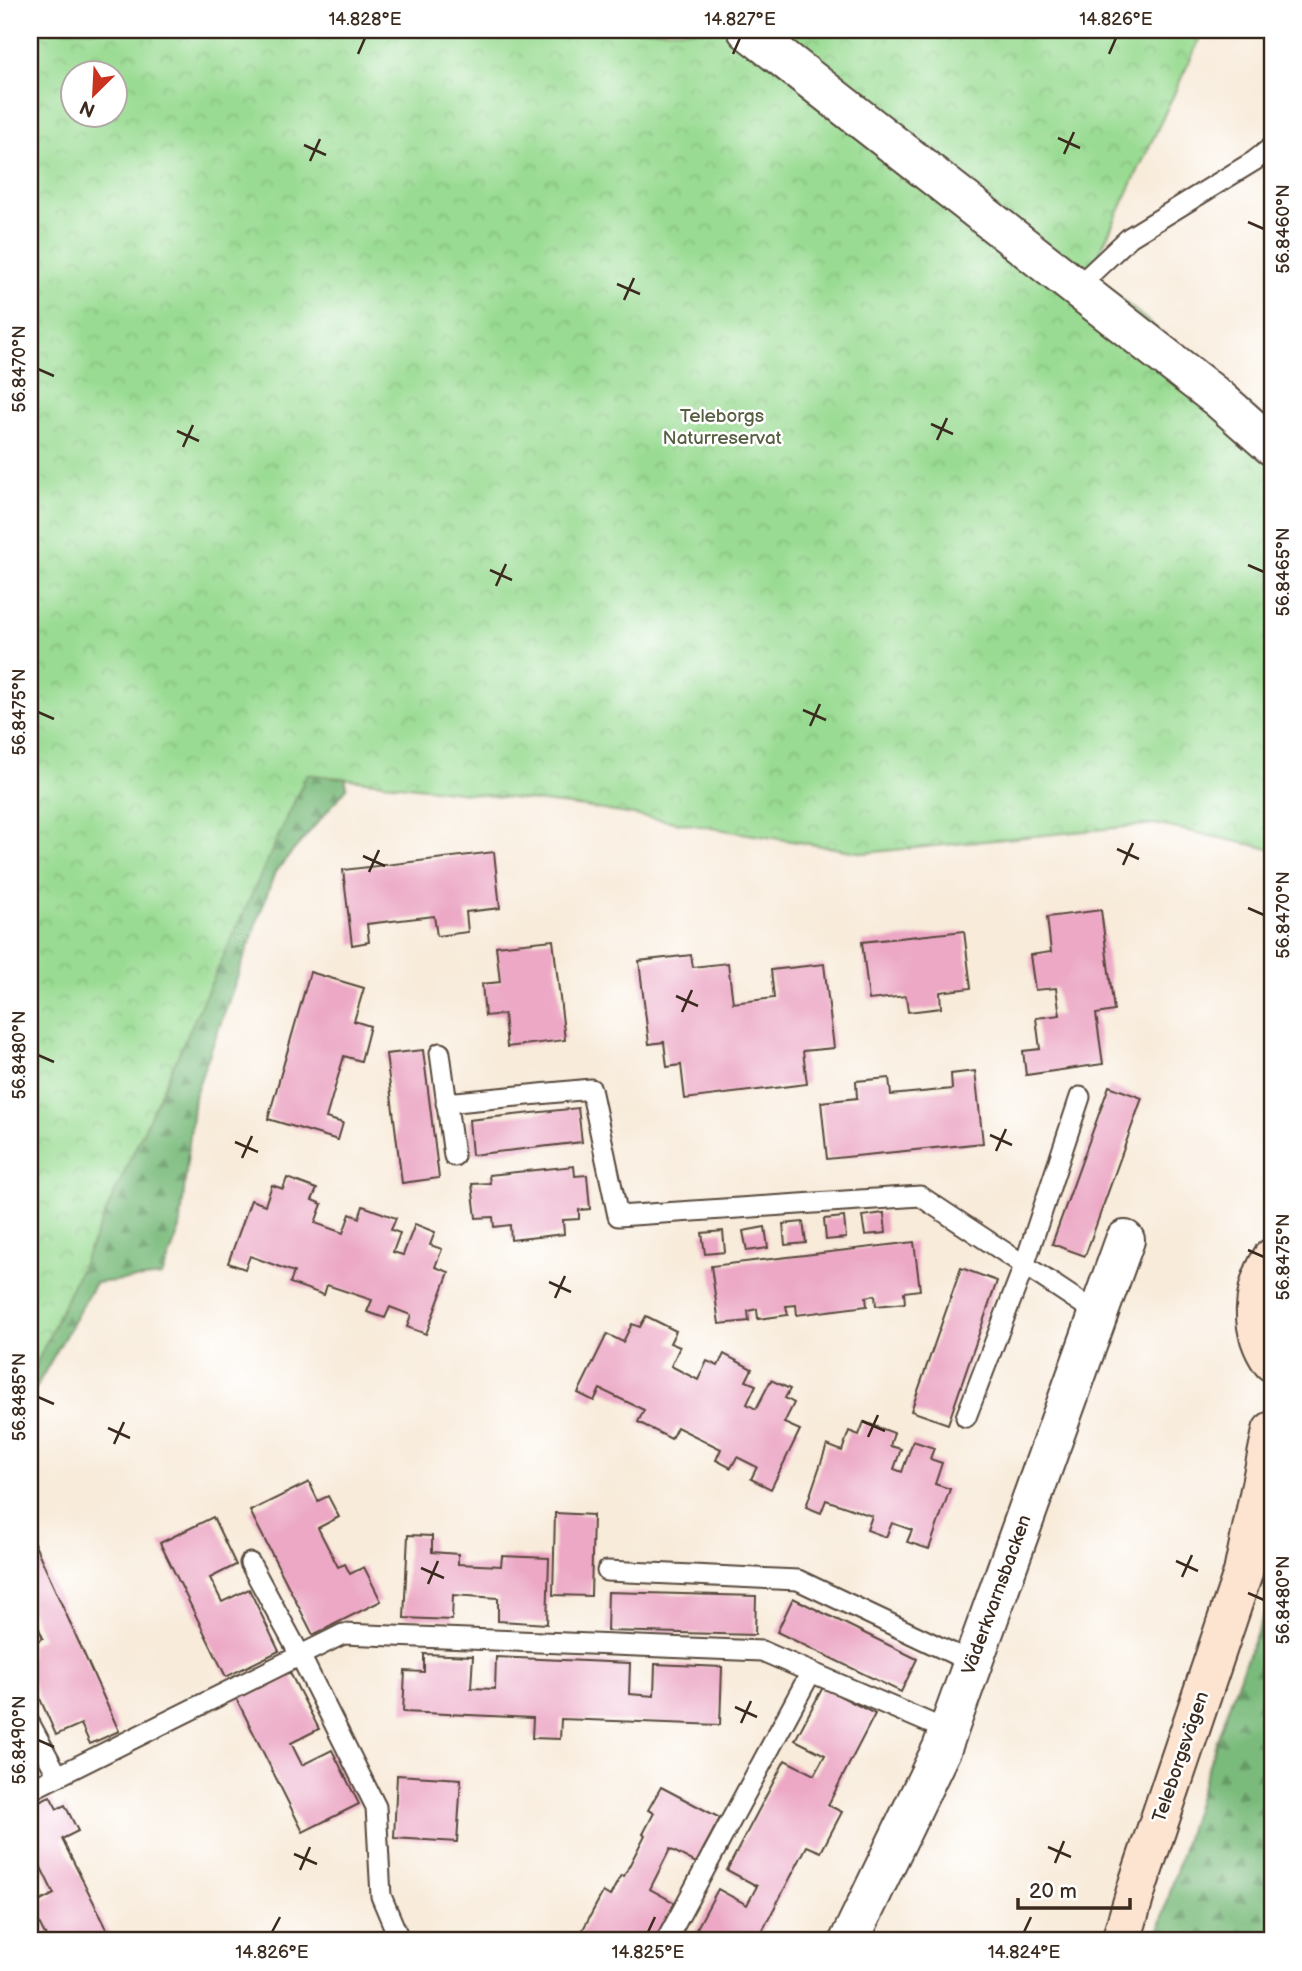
<svg xmlns="http://www.w3.org/2000/svg" width="1302" height="1971" font-family="'Balsamiq Sans',sans-serif">
<defs>
<pattern id="forest-firs" width="22" height="20" patternUnits="userSpaceOnUse" patternTransform="scale(1.75)"><rect width="22" height="20" fill="#7abb7c"/><path d="M5 1l3.5 6h-7zM16 11l3.5 6h-7z" fill="#659865"/></pattern>
<pattern id="park-crowns" width="20" height="18" patternUnits="userSpaceOnUse" patternTransform="scale(1.75)"><rect width="20" height="18" fill="#99db92"/><path d="M2 6a3 3 0 1 1 6 0M12 15a3 3 0 1 1 6 0" fill="none" stroke="#85bc7d"/></pattern>
</defs>
<rect width="100%" height="100%" fill="#fff"/>
<filter id="ink" filterUnits="userSpaceOnUse"><feTurbulence type="fractalNoise" baseFrequency=".0143" numOctaves="2"/><feDisplacementMap in="SourceGraphic" scale="14" xChannelSelector="R" yChannelSelector="G"/><feConvolveMatrix kernelMatrix="1 2 1 2 8 2 1 2 1" color-interpolation-filters="sRGB"/></filter>
<filter id="wash" filterUnits="userSpaceOnUse"><feTurbulence type="fractalNoise" baseFrequency=".00686" numOctaves="4" result="noise"/><feDisplacementMap in="SourceGraphic" scale="28" xChannelSelector="R" yChannelSelector="G"/><feGaussianBlur stdDeviation="1.57" result="paint"/><feColorMatrix in="noise" values="0 0 0 0 0 0 0 0 0 0 0 0 0 0 0 0 0 1.4 0 .05"/><feComposite in="paint" operator="in"/></filter>
<g filter="url(#wash)">
<rect width="100%" height="100%" fill="#f8ebda"/>
<!-- forest -->
<g fill="url(#forest-firs)" stroke="#5a724d" stroke-width="2">
<polygon points="336,727 347,788 275,872 194,1097 180,1228 162,1276 95,1283 30,1398 30,1294 195,947"/>
<path d="M 1272,1597 L 1272,1941 L 1156,1941 C 1189,1825 1223,1708 1272,1597 Z"/>
</g>
<!-- park -->
<path fill="url(#park-crowns)" stroke="#6a8258" stroke-width="2" fill-rule="evenodd" d="M 30,30 L 1204,30 L 1090,273 L 1272,425 L 1272,849 L 1155,824 L 864,853 L 585,807 L 307,774 L 30,1378 ZM 74,74 L 116,74 L 116,116 L 74,116 Z"/>
<g id="blocks">
<!-- building -->
<g fill="#eca8c5">
<polygon points="494,852 500,908 466,912 468,932 437,936 434,916 367,924 369,942 352,945 343,870"/>
<polygon points="1101,910 1114,1011 1096,1014 1103,1064 1026,1075 1023,1051 1040,1049 1036,1018 1060,1015 1056,988 1035,990 1030,955 1051,952 1047,917"/>
<polygon points="964,931 971,988 940,992 941,1008 908,1012 906,996 869,1000 862,942"/>
<polygon points="553,940 565,1040 507,1047 504,1014 485,1016 482,984 500,982 496,946"/>
<polygon points="691,955 693,967 728,963 733,1003 774,998 771,970 824,964 834,1048 803,1051 807,1084 685,1099 681,1065 667,1067 664,1042 649,1044 639,961"/>
<polygon points="310,972 364,988 354,1021 370,1026 361,1061 344,1056 326,1118 343,1123 338,1140 268,1119"/>
<polygon points="423,1050 439,1178 402,1183 386,1054"/>
<polygon points="975,1071 983,1143 827,1159 821,1102 857,1098 856,1081 889,1078 891,1095 952,1089 951,1074"/>
<polygon points="1109,1086 1142,1098 1085,1256 1052,1244"/>
<polygon points="578,1108 582,1142 472,1155 469,1120"/>
<polygon points="574,1166 575,1176 587,1175 590,1209 579,1210 579,1219 563,1220 564,1234 511,1240 510,1225 494,1227 493,1217 476,1218 472,1184 490,1183 489,1175"/>
<polygon points="287,1178 317,1189 312,1200 322,1204 315,1223 343,1233 350,1214 359,1218 363,1206 396,1218 391,1230 400,1233 393,1252 403,1255 415,1224 435,1232 430,1245 442,1249 435,1267 449,1272 426,1334 407,1327 411,1315 390,1307 385,1318 367,1312 372,1300 327,1285 324,1295 290,1283 294,1272 250,1256 245,1269 228,1263 251,1200 265,1205 272,1185 283,1189"/>
<polygon points="884,1213 886,1233 865,1235 862,1216"/>
<polygon points="844,1217 846,1238 826,1240 824,1219"/>
<polygon points="803,1222 806,1243 785,1245 783,1224"/>
<polygon points="765,1227 768,1248 747,1251 743,1231"/>
<polygon points="723,1231 725,1252 705,1254 702,1233"/>
<polygon points="914,1242 920,1290 904,1292 905,1303 876,1306 875,1295 866,1297 867,1306 797,1315 796,1305 786,1306 788,1315 758,1319 757,1309 748,1311 749,1321 719,1324 711,1266"/>
<polygon points="961,1268 997,1281 948,1424 911,1411"/>
<polygon points="646,1316 676,1331 670,1343 680,1347 671,1366 698,1380 707,1361 718,1366 724,1354 752,1369 746,1381 756,1385 747,1404 756,1409 771,1380 790,1389 785,1398 794,1403 784,1423 800,1430 771,1489 751,1479 757,1467 737,1457 731,1468 716,1460 721,1449 677,1427 671,1439 638,1422 644,1410 600,1389 594,1401 578,1393 607,1334 623,1342 632,1324 640,1327"/>
<polygon points="864,1422 894,1433 890,1446 901,1449 894,1469 902,1472 913,1441 934,1448 930,1459 942,1463 935,1484 950,1489 929,1549 907,1542 912,1530 892,1523 886,1537 867,1530 872,1516 826,1500 821,1513 806,1507 827,1445 842,1451 849,1431 859,1435"/>
<polygon points="309,1482 318,1501 328,1496 339,1517 318,1528 338,1567 345,1564 350,1574 364,1567 381,1601 313,1635 250,1511"/>
<polygon points="555,1513 593,1515 591,1596 553,1595"/>
<polygon points="213,1517 236,1565 210,1578 222,1602 249,1589 279,1651 226,1677 160,1543"/>
<polygon points="408,1535 432,1536 432,1552 458,1554 458,1564 501,1566 502,1556 549,1558 547,1624 498,1621 498,1598 453,1595 452,1620 404,1618"/>
<polygon points="34,1543 119,1731 90,1744 81,1724 56,1735 30,1676 30,1645 43,1638 30,1608 30,1545"/>
<polygon points="608,1592 756,1596 755,1635 607,1631"/>
<polygon points="793,1598 917,1659 901,1692 777,1632"/>
<polygon points="424,1654 473,1656 471,1688 495,1689 496,1657 630,1663 629,1694 654,1696 655,1664 722,1667 720,1725 561,1719 560,1739 532,1738 533,1718 403,1712 405,1671 424,1672"/>
<polygon points="288,1669 319,1729 291,1743 302,1765 332,1750 359,1804 303,1832 235,1696"/>
<polygon points="823,1687 875,1714 828,1805 842,1812 821,1852 807,1846 757,1941 690,1941 718,1889 747,1905 757,1886 727,1870 785,1760 814,1775 825,1755 795,1740"/>
<polygon points="397,1775 461,1779 457,1842 394,1838"/>
<polygon points="661,1787 720,1818 696,1863 670,1849 650,1889 675,1903 654,1941 585,1941 588,1937 581,1933 603,1892 610,1896 621,1875 624,1876 645,1835 643,1834 654,1813 648,1810"/>
<polygon points="50,1796 57,1809 65,1805 78,1831 62,1839 113,1941 48,1941 31,1906 54,1894 34,1853 30,1855 30,1805"/>
</g>
</g>
</g>
<g filter="url(#ink)">
<use href="#blocks" fill-opacity="0" stroke="#57473a" stroke-width="2"/>
<g fill="none" stroke-linecap="round" stroke-linejoin="round">
<defs>
<g id="service">
<polyline points="1077,287 1130,237 1254,161 1272,147"/>
<polyline points="440,1053 454,1156"/>
<polyline points="446,1103 591,1089 618,1216 920,1196 1098,1314"/>
<polyline points="966,1417 1024,1266 1080,1097"/>
<polyline points="250,1563 300,1655 376,1807 381,1896 400,1941"/>
<polyline points="607,1571 798,1580 973,1663"/>
<polyline points="30,1724 58,1776"/>
<polyline points="30,1790 343,1634 762,1651 948,1731"/>
<polyline points="666,1941 811,1672"/>
</g>
<g id="minor">
<polyline points="747,30 1219,399 1272,446"/>
<polyline points="849,1941 942,1748 1125,1240"/>
</g>
<g id="secondary">
<path d="M 1272,1258 C 1252,1290 1249,1330 1272,1362"/>
<polyline points="1121,1941 1139,1881 1243,1573 1272,1431"/>
</g>
</defs>
<!-- service casing -->
<use href="#service" stroke="#57473a" stroke-width="23"/>
<!-- minor casing -->
<use href="#minor" stroke="#57473a" stroke-width="42"/>
<!-- secondary casing -->
<use href="#secondary" stroke="#57473a" stroke-width="42"/>
<!-- service -->
<use href="#service" stroke="#fff" stroke-width="19"/>
<!-- minor -->
<use href="#minor" stroke="#fff" stroke-width="38"/>
<!-- secondary -->
<use href="#secondary" stroke="#fde4d1" stroke-width="38"/>
</g>
</g>
<!-- ticks -->
<path fill="none" stroke="#3b2a1e" stroke-width="2.5" d="M 358,54 L 365,38M 733,54 L 740,38M 1109,54 L 1116,38M 1058,138 L 1080,148M 304,145 L 326,155M 1064,154 L 1074,132M 310,161 L 320,139M 1248,222 L 1264,229M 617,284 L 640,294M 624,300 L 634,278M 38,369 L 54,376M 931,424 L 953,434M 177,431 L 199,441M 937,440 L 947,418M 183,447 L 193,425M 1248,565 L 1264,572M 490,570 L 512,580M 496,586 L 506,564M 803,710 L 826,720M 38,712 L 54,719M 810,726 L 820,704M 1117,849 L 1139,859M 363,856 L 385,866M 1123,865 L 1133,843M 369,872 L 379,850M 1248,908 L 1264,915M 676,996 L 698,1006M 682,1012 L 692,990M 38,1055 L 54,1062M 990,1135 L 1012,1145M 235,1142 L 258,1152M 996,1151 L 1006,1129M 242,1158 L 252,1136M 1248,1250 L 1264,1257M 549,1282 L 571,1292M 555,1298 L 565,1276M 38,1397 L 54,1404M 862,1421 L 885,1431M 108,1428 L 130,1438M 868,1437 L 878,1415M 114,1444 L 124,1422M 1176,1561 L 1198,1571M 421,1568 L 444,1578M 1182,1577 L 1192,1555M 428,1584 L 438,1561M 1248,1593 L 1264,1600M 735,1707 L 757,1717M 741,1723 L 751,1701M 38,1740 L 54,1747M 1048,1847 L 1071,1857M 294,1854 L 317,1864M 1055,1863 L 1064,1841M 300,1870 L 310,1847M 272,1932 L 280,1917M 648,1932 L 655,1917M 1024,1932 L 1031,1917"/>
<g text-anchor="middle" dominant-baseline="central" stroke-width="5" stroke-linejoin="round" paint-order="stroke">
<!-- park labels -->
<g font-size="19" fill="#575f41" stroke="#fff">
<text x="722" y="416">Teleborgs<tspan x="722" dy="22">Naturreservat</tspan></text>
</g>
<!-- street labels -->
<g font-size="19" fill="#3b2a1e" stroke="#fff">
<text transform="translate(997 1595) rotate(-70)">Väderkvarnsbacken</text>
<text transform="translate(1181 1757) rotate(-71)">Teleborgsvägen</text>
</g>
</g>
<!-- margin -->
<rect width="1302" height="1971" fill="none" stroke="#fff" stroke-width="77"/>
<!-- north arrow -->
<g transform="translate(94 94) rotate(204)"><circle r="33" fill="#ffffff" stroke="#b1aaa5" stroke-width="2"/>
<path d="M0-5L12 26L0 18L-12 26Z" fill="#c8321e"/>
<text y="-10" font-size="19" font-weight="bold" text-anchor="middle" fill="#3b2a1e">N</text>
</g>
<!-- scale -->
<path d="M1018 1898v10h112v-10" fill="none" stroke="#3b2a1e" stroke-width="3.5"/>
<text x="1029" y="1898" font-size="21" fill="#3b2a1e" stroke="#ffffff" stroke-width="5" paint-order="stroke">20 m</text>
<rect x="38" y="38" width="1226" height="1894" fill="none" stroke="#3b2a1e" stroke-width="2.5"/>
<g font-size="18" text-anchor="middle" fill="#3b2a1e">
<text x="365" y="25">14.828°E</text>
<text x="740" y="25">14.827°E</text>
<text x="1116" y="25">14.826°E</text>
<text transform="translate(1283 229) rotate(-90)" y="6">56.8460°N</text>
<text transform="translate(19 369) rotate(-90)" y="6">56.8470°N</text>
<text transform="translate(1283 572) rotate(-90)" y="6">56.8465°N</text>
<text transform="translate(19 712) rotate(-90)" y="6">56.8475°N</text>
<text transform="translate(1283 915) rotate(-90)" y="6">56.8470°N</text>
<text transform="translate(19 1055) rotate(-90)" y="6">56.8480°N</text>
<text transform="translate(1283 1257) rotate(-90)" y="6">56.8475°N</text>
<text transform="translate(19 1397) rotate(-90)" y="6">56.8485°N</text>
<text transform="translate(1283 1600) rotate(-90)" y="6">56.8480°N</text>
<text transform="translate(19 1740) rotate(-90)" y="6">56.8490°N</text>
<text x="272" y="1958">14.826°E</text>
<text x="648" y="1958">14.825°E</text>
<text x="1024" y="1958">14.824°E</text>
</g>
</svg>
